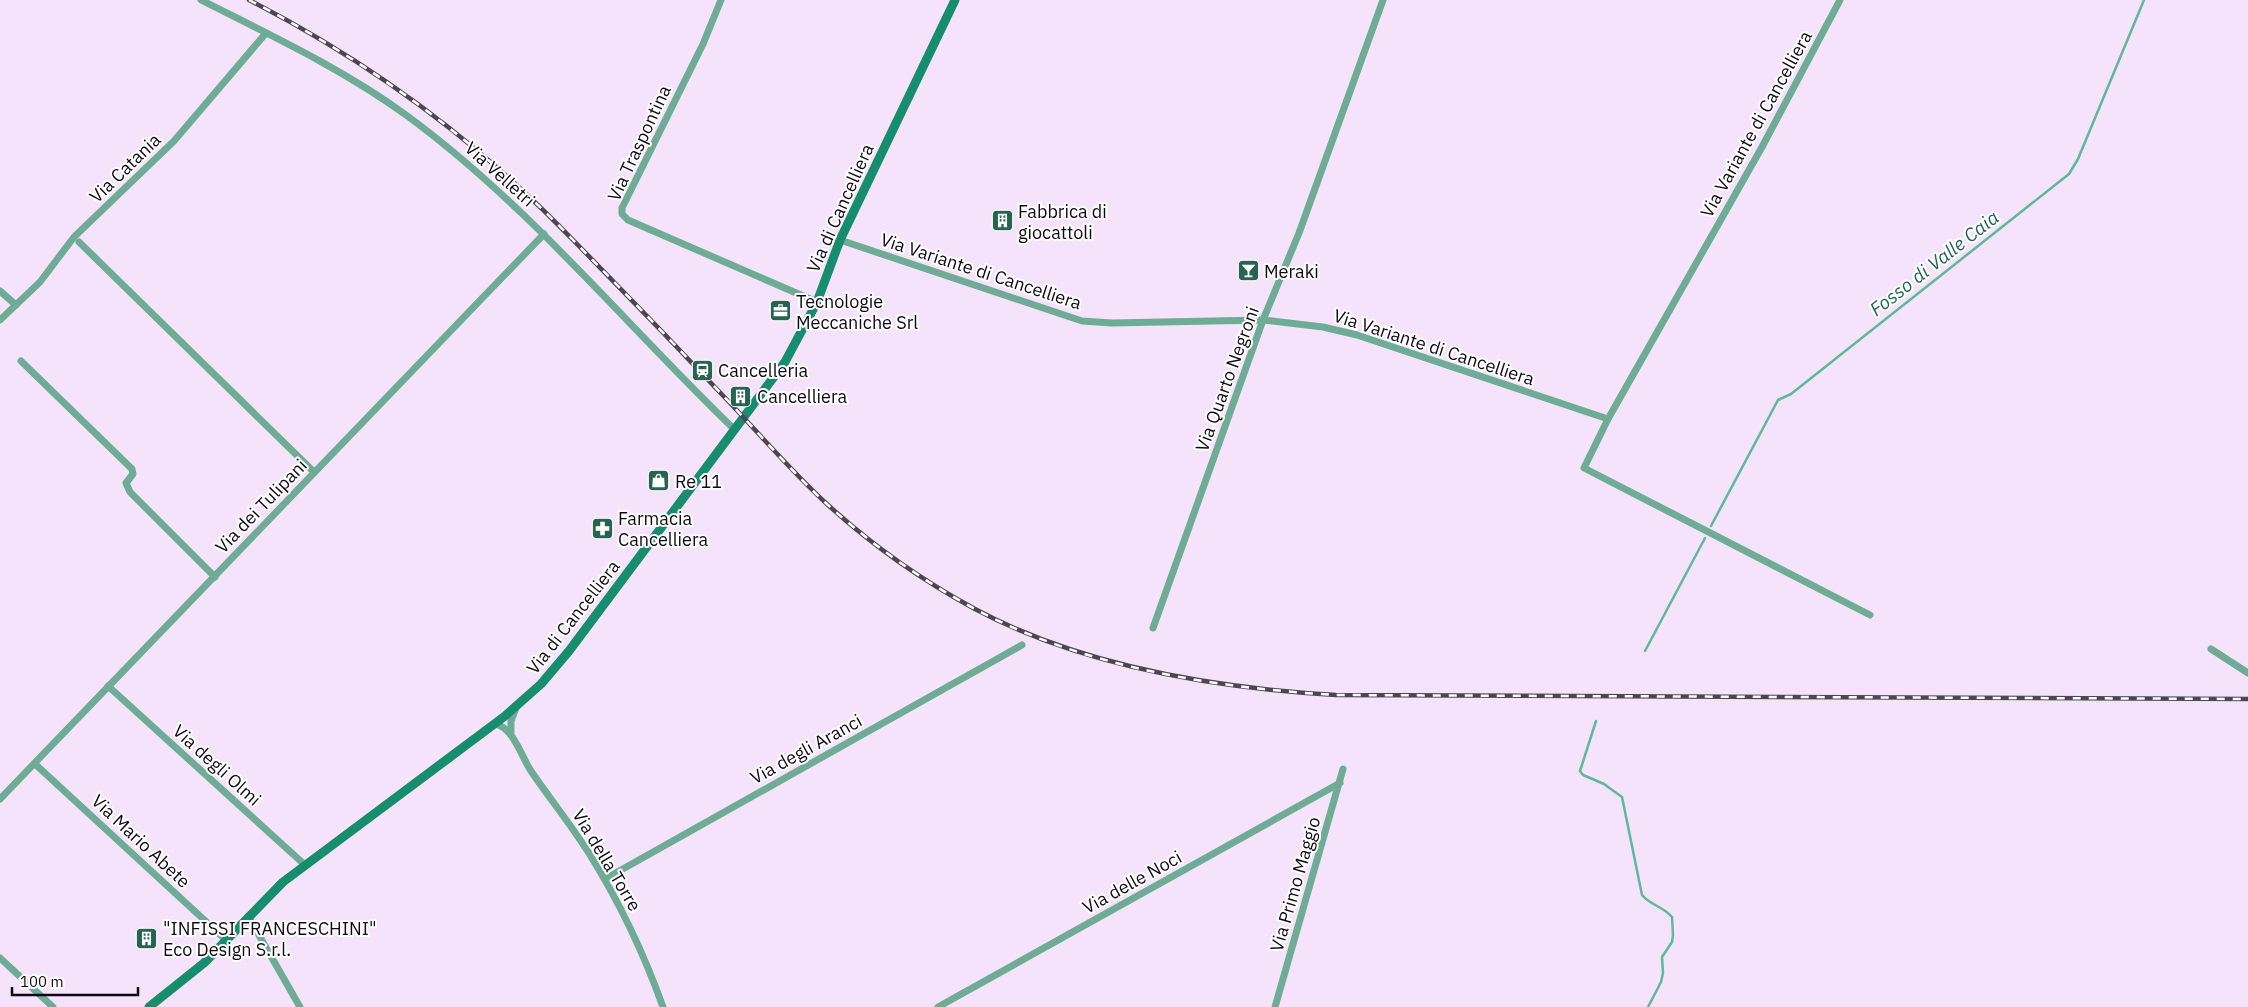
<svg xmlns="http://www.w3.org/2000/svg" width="2248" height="1007" font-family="'IBM Plex Sans',sans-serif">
<rect width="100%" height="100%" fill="#f5e3fb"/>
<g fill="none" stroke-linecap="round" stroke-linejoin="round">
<!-- stream -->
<g stroke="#5cb99a" stroke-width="2.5">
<polyline points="1711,526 1778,400 1791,394 2069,174 2078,159 2144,0"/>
<polyline points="1645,651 1705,538"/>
<path d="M 1596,721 L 1580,771 L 1583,775 L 1604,784 L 1622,797 L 1642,895 C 1650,905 1664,907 1672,917 L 1673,935 L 1672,942 L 1662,957 L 1663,973 L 1661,982 L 1648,1007"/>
</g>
<!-- street -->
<g stroke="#6fac96" stroke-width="7">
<path d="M 201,0 C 270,35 343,69 406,115 C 529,205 625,324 734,429"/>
<polyline points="721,0 703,44 622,208 622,214 628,220 817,302"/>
<polyline points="1840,0 1762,147 1608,419 1584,468 1870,615"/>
<polyline points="840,240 1082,321 1112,323 1263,320 1323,327 1357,335 1608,419"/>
<polyline points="79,242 314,472"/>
<polyline points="0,291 16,305"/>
<polyline points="0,320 40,282 74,237 174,141 266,33"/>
<polyline points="21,361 132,469 133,474 126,483 130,492 215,577"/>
<polyline points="1153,628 1263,320 1299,233 1383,0"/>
<polyline points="2211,649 2248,673"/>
<polyline points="108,686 305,865"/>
<path d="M 495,724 C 513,727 521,756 531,771 C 550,799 572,826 590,855 C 620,903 644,954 663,1007"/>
<polyline points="511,733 511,721 516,708"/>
<polyline points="35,764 226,940"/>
<polyline points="0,799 544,234"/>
<polyline points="605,879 1022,645"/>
<polyline points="248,916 300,1007"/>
<polyline points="0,958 53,1007"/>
<polyline points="938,1007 1340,783"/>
<polyline points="1275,1007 1343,769"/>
</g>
<!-- secondary -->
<polyline stroke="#168d6d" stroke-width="9" points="149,1007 204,963 283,882 505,716 541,684 569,651 785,362 817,302 840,240 955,0"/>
<defs>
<path id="rail" d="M 249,0 C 370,62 480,143 574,241 C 627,295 679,349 731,404 C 763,438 794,474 828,505 C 872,545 923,581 975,609 C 1083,667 1215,688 1336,695 L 2248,699"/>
</defs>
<!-- rail casing -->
<use href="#rail" stroke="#4e4452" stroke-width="4.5"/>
<!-- rail -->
<use href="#rail" stroke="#fff" stroke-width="2.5" stroke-dasharray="8" stroke-linecap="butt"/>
</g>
<!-- icons -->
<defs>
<symbol id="building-square" viewBox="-11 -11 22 22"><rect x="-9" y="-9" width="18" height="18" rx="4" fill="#266450" stroke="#fff"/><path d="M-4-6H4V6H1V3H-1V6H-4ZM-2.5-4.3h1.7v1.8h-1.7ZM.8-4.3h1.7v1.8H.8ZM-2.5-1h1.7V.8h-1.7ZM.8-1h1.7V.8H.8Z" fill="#fff"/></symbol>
<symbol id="bar-square" viewBox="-11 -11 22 22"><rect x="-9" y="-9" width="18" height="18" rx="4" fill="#266450" stroke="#fff"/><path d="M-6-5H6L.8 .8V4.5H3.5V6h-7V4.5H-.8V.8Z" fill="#fff"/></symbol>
<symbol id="office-square" viewBox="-11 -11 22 22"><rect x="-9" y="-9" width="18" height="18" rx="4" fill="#266450" stroke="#fff"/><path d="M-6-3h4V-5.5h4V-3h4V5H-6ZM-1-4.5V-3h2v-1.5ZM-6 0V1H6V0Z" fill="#fff"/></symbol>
<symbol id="station-square" viewBox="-11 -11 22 22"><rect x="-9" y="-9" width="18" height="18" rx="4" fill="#266450" stroke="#fff"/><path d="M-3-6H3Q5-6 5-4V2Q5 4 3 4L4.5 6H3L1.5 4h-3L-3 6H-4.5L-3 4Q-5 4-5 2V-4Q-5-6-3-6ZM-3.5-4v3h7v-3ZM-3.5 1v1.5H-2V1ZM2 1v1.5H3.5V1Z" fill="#fff"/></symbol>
<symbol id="shop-square" viewBox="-11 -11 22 22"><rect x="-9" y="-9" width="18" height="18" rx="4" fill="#266450" stroke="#fff"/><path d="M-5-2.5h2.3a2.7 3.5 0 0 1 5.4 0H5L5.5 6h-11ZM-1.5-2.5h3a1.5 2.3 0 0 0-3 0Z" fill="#fff"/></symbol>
<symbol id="pharmacy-square" viewBox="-11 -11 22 22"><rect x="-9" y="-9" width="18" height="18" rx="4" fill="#266450" stroke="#fff"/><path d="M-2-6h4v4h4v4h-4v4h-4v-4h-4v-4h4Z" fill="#fff"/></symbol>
</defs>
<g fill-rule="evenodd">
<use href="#building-square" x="990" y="208" width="25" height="25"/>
<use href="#bar-square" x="1236" y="258" width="25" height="25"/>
<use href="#office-square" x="768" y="298" width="25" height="25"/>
<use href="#station-square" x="690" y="358" width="25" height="25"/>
<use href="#building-square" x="728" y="384" width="25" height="25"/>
<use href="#shop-square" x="646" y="468" width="25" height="25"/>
<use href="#pharmacy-square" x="590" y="516" width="25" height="25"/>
<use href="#building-square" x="134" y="926" width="25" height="25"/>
</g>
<g text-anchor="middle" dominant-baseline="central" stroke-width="4" stroke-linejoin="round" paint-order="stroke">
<!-- street labels -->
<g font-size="18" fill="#0f0812" stroke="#fff">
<text transform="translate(1756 124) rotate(-61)">Via Variante di Cancelliera</text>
<text transform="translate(639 143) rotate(-65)">Via Traspontina</text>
<text transform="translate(125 168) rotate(-44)">Via Catania</text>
<text transform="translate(500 174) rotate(42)">Via Velletri</text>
<text transform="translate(840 208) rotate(-66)">Via di Cancelliera</text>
<text transform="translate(981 271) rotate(18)">Via Variante di Cancelliera</text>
<text transform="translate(1434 347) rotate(18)">Via Variante di Cancelliera</text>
<text transform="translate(1227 379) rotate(-70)">Via Quarto Negroni</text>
<text transform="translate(261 506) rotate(-46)">Via dei Tulipani</text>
<text transform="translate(573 617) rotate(-52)">Via di Cancelliera</text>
<text transform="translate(806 749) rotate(-29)">Via degli Aranci</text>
<text transform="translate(217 765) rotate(42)">Via degli Olmi</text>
<text transform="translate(141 841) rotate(43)">Via Mario Abete</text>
<text transform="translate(607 860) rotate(59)">Via della Torre</text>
<text transform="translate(1132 882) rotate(-29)">Via delle Noci</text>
<text transform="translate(1295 884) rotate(-74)">Via Primo Maggio</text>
</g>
<!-- poi labels -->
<g font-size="18" fill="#0f0812" stroke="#fff" text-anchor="start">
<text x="1018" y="211">Fabbrica di<tspan x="1018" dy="21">giocattoli</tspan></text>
<text x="1264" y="271">Meraki</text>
<text x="796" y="301">Tecnologie<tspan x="796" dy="21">Meccaniche Srl</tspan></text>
<text x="718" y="370">Cancelleria</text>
<text x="757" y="396">Cancelliera</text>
<text x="675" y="481">Re 11</text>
<text x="618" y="518">Farmacia<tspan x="618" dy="21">Cancelliera</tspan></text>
<text x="163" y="928">"INFISSI FRANCESCHINI"<tspan x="163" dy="21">Eco Design S.r.l.</tspan></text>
</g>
<!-- water labels -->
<g font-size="19" font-style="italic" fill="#1e6650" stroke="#fff">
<text transform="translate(1934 263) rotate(-38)">Fosso di Valle Caia</text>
</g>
</g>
<!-- scale -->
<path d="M12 987v8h126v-8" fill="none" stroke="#0f0812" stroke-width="2.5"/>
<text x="20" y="987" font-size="15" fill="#0f0812" stroke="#ffffff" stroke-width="4" paint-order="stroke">100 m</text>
</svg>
